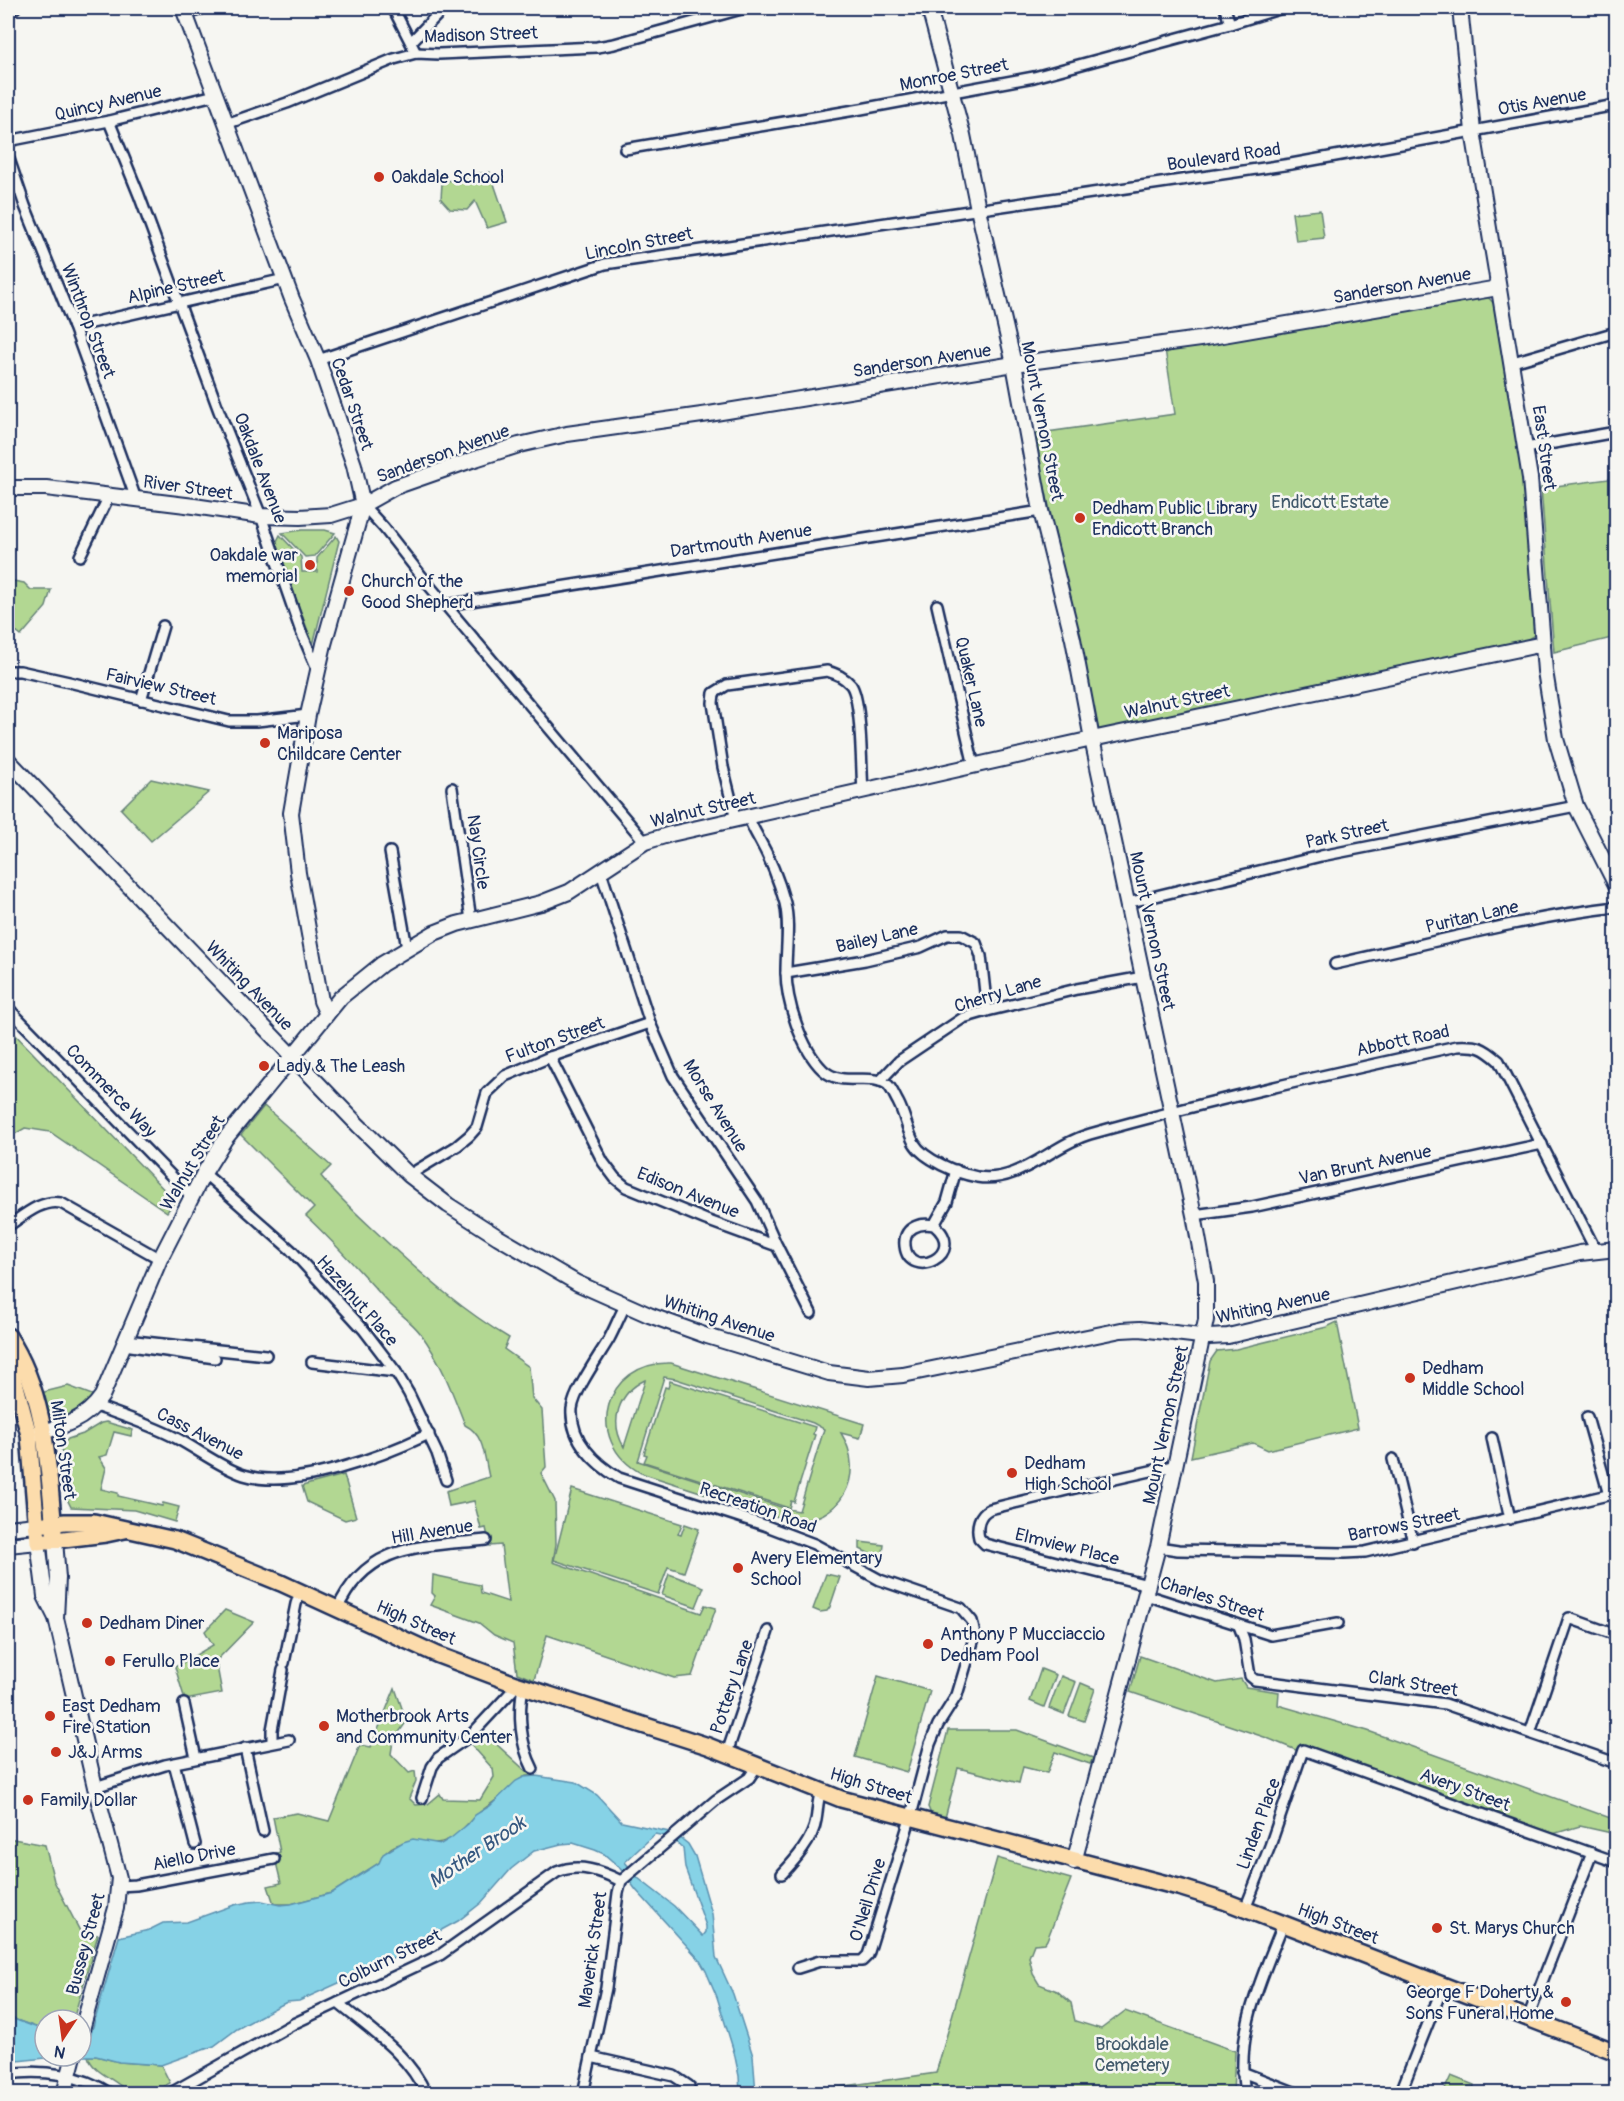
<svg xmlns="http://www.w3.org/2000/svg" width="1624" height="2101" font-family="Pangolin,sans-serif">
<rect width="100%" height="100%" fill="#f6f6f2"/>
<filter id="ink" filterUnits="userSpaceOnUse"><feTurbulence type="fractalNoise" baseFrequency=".0167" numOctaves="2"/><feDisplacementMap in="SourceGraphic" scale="12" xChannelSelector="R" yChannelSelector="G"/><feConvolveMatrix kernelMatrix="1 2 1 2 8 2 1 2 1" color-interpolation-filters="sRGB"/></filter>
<g filter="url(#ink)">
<!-- green -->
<g fill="#b2d792" stroke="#668378" stroke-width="1.5" fill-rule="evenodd">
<polygon points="490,172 507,222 487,228 475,201 467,210 450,209 441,199 442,183 465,175"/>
<polygon points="1320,210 1324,238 1296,241 1292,213"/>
<polygon points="1483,297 1488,297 1495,305 1522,466 1534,635 1525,641 1099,732 1033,434 1175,414 1165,349"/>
<polygon points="1616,478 1616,637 1554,652 1541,488"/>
<polygon points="302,530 325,530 335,533 315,556 305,557 282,533"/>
<polygon points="280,535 301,557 302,572 317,572 317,558 336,536 339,541 313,645 277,546 277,541"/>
<polygon points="8,580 24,583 31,590 51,590 46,607 21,636 8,625"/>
<polygon points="151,779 209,792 151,841 121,809"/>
<polygon points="8,1027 175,1201 167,1212 50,1132 25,1128 8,1138"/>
<path d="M 264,1106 L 331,1166 L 321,1176 C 341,1201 366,1222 389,1244 C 427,1279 464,1311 509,1338 L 504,1349 L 529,1367 L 532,1398 L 542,1410 L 546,1467 L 541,1473 L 555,1501 L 556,1544 L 553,1562 L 701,1613 L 705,1605 L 716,1608 L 692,1676 L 674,1678 L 547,1635 L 534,1680 L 517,1673 L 513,1643 L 494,1635 L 479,1623 L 430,1605 L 435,1596 L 432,1593 L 433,1575 L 480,1585 L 481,1593 L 508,1602 L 501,1545 L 490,1546 L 486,1528 L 481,1529 L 474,1501 L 449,1506 L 446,1491 L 489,1477 C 484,1457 485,1435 465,1425 C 453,1394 441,1361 421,1334 C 411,1321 396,1311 385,1299 C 359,1270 334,1242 306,1216 L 314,1208 L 241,1135 Z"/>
<polygon points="1337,1322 1358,1428 1268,1450 1253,1443 1191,1457 1210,1361 1217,1351 1236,1349 1327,1327"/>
<path d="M 671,1363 L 864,1424 L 860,1438 L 841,1433 C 867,1475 841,1523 791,1521 L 641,1473 C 582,1441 604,1361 671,1363 ZM 664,1377 L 676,1379 L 813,1423 L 824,1429 L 799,1511 L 787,1509 L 638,1461 ZM 645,1380 L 645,1381 L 624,1447 C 609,1422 618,1393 645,1380 Z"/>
<polygon points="670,1381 815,1427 813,1434 815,1435 794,1502 791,1501 789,1508 644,1462 647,1455 644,1454 665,1387 668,1388"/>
<path d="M 68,1386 L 95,1396 C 87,1407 60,1426 48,1412 C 44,1407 42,1399 40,1393 Z"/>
<polygon points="106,1422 133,1430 131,1436 114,1432 107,1455 99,1457 106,1468 101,1489 118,1493 118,1496 162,1506 163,1503 179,1507 175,1522 134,1510 71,1507 68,1501 61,1446 68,1439 83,1434 101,1423"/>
<polygon points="344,1475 356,1517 345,1520 307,1502 302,1486"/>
<polygon points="572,1489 682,1524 678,1534 681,1535 685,1524 699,1529 684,1572 668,1567 658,1594 554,1560"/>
<polygon points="860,1542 884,1545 882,1560 860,1549"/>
<polygon points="669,1574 704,1587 696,1607 662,1595"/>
<polygon points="826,1574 840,1577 830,1607 827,1611 820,1612 813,1609"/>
<polygon points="225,1610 254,1622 216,1661 222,1693 185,1700 175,1667 213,1645 205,1631"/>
<polygon points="1140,1656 1217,1683 1241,1679 1246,1687 1279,1692 1278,1705 1368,1731 1616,1820 1616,1834 1580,1826 1553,1834 1312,1748 1300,1746 1296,1750 1267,1738 1130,1692"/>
<polygon points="1041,1669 1056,1675 1044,1707 1030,1701"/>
<polygon points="878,1676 930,1691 907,1772 855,1757"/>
<polygon points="1061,1676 1076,1682 1064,1714 1049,1708"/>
<polygon points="1081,1683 1095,1689 1084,1721 1069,1716"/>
<path d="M 395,1688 L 404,1714 L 409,1718 L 393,1741 L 391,1754 L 409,1773 L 415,1771 L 416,1781 L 409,1798 L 416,1805 L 428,1804 L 440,1794 L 443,1799 L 480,1800 L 494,1777 L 493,1769 L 469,1742 L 482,1731 L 528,1773 L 533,1774 L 533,1776 C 530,1776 527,1775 524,1777 C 518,1779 511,1788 506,1792 C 498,1799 489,1805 480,1812 C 463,1825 460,1840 436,1843 C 411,1847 393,1834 379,1863 L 332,1893 L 291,1904 L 274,1904 L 268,1886 L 281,1883 L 274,1854 L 280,1852 L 273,1817 L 297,1813 L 329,1821 L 360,1745 L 371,1747 Z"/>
<polygon points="948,1730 1017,1730 1093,1758 1090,1764 1055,1752 1047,1773 1023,1767 1019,1783 958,1768 945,1818 931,1814 928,1807"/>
<polygon points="8,1838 45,1845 54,1881 81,1933 98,1935 73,2020 45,2020 45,2033 38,2028 8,2017"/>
<polygon points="997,1858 1071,1879 1047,1940 1045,1943 1034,1944 1029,1957 1033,1974 1039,1984 1057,1991 1071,2003 1075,2021 1101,2029 1125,2011 1235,2051 1233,2093 797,2093 936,2073"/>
<path d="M 88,2056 L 96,2056 L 119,2062 L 161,2065 L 170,2083 L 151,2093 L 128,2093 C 118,2079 93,2074 88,2056 Z"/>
<polygon points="1451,2076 1474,2085 1473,2093 1443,2093"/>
</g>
<!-- water -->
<g fill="#86d2e6" stroke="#5b91b0" stroke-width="1.5" fill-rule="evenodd">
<path d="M 536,1776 L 576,1782 L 597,1795 L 622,1822 L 674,1833 L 688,1844 L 695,1856 L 712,1914 L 716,1957 L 733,1994 L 753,2056 L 756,2093 L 740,2093 L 739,2076 L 734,2052 L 717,1997 L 706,1971 L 699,1959 L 636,1890 L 619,1867 L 604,1854 L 595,1850 L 573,1843 L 561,1844 L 534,1851 L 511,1869 L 481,1903 L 458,1921 L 432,1935 L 426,1943 L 414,1949 L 299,2001 L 287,2002 L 275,2008 L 237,2029 L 214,2046 L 161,2065 L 119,2062 L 96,2056 L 81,2056 L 81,2038 L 90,2037 L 119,1937 L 149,1930 L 163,1923 L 187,1922 L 234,1905 L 249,1902 L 262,1901 L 280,1905 L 291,1904 L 332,1893 L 379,1863 L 383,1854 L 403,1842 L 413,1839 L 441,1844 L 451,1838 L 468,1824 L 475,1815 L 490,1806 L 516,1781 L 524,1777 ZM 655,1834 L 669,1837 L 683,1848 L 685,1868 L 706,1926 L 706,1932 L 703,1936 L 674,1906 L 638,1878 L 625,1862 Z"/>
<polygon points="8,2017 38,2028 45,2033 45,2056 65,2056 8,2062"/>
</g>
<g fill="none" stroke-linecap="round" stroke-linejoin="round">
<defs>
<g id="street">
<polyline points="393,8 416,53"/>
<polyline points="1225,8 1230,24"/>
<polyline points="8,9 15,8"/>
<polyline points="186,15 203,8"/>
<polyline points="411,42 444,8"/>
<polyline points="109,121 139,195 219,411 261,516 300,629 318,671"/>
<polyline points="226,124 287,103 394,59 416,53 439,54 597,47 614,44 745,8"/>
<polyline points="8,141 109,121 215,95"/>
<polyline points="625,149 861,109 1034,77 1230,24 1282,8"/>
<polyline points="8,156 25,206 74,327 136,499"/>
<polyline points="74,327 285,279"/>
<polyline points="318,360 605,264 1291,164 1616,105"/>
<polyline points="1513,362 1616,332"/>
<polyline points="1526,448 1616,432"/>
<polyline points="363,505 384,528 427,583 645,842"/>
<polyline points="80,556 109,496"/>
<polyline points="446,605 1041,511"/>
<polyline points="937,605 974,766"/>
<polyline points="8,671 20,671 69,682 229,721 257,721 308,715"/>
<polyline points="141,700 163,626"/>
<polyline points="452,788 471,920"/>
<path d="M 749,817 C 751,826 755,831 759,839 C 770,858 779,881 785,903 C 790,925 786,948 786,971 C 786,1001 801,1049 823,1070 C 842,1088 871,1072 888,1085 C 892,1089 895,1097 898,1102 C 905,1115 907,1130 914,1143 C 924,1160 957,1173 977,1177 C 1020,1184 1051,1145 1090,1134 C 1211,1100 1334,1073 1457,1046 C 1478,1045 1483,1047 1499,1061 L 1596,1251"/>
<path d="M 736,820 L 723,767 L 713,703 L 714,693 L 727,685 L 827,671 C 837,674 844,677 851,685 C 862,701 861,768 863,791"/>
<polyline points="390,852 407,948"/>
<polyline points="601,872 650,1023 673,1076 757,1201 777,1246 811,1313"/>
<polyline points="1127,903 1321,856 1576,806"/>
<path d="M 1335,964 C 1428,944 1521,918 1616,907"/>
<polyline points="786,973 865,960 921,947 947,935 961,935 976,943 981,956 987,1011"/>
<polyline points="8,1008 191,1196"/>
<polyline points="550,1057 603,1162 615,1178 626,1187 706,1220 777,1246"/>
<polyline points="880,1081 899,1061 963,1018 987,1011 1077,989 1143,977"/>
<polyline points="204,1173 291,1250 364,1330 396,1372 409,1394 437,1453 446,1480"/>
<polyline points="409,1175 457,1146 469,1136 477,1127 487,1093 505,1076 550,1057 650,1023"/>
<polyline points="1194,1215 1252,1207 1542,1144"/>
<path d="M 934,1225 C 919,1222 903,1228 905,1246 C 909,1282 969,1254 934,1225 L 947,1202 L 956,1170"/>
<path d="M 8,1226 C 23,1216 42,1199 61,1203 L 160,1259"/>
<path d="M 625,1306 C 619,1317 615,1328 609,1339 C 599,1356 574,1391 572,1409 C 570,1440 595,1464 619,1478 L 764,1525 L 814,1544 L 880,1580 L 961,1608 L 972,1621 L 975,1635 L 957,1695 L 938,1725 L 930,1744 L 910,1819 L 868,1955 L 862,1961 L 820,1961 L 798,1968"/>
<polyline points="126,1340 266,1355"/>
<polyline points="124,1345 215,1358"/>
<polyline points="312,1362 396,1372"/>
<path d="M 96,1406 C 123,1416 151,1425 176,1438 C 199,1450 220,1467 244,1475 C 293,1491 383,1456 429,1434"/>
<polyline points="1587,1417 1609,1495"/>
<polyline points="1492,1438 1510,1519"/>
<polyline points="1393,1459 1413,1542"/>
<polyline points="1158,1547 1178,1550 1344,1553 1365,1552 1616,1493"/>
<path d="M 1148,1585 L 985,1544 L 979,1538 C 976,1526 979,1514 990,1509 L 1071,1489 L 1177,1465"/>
<polyline points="1146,1595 1271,1635 1338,1623"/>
<path d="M 337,1610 C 367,1542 422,1547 486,1540"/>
<polyline points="1239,1626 1244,1639 1250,1676 1255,1680 1445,1704 1616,1763"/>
<polyline points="284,1663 296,1604 300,1592"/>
<path d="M 523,1687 C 518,1714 520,1744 533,1769"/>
<polyline points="184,1704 196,1758"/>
<polyline points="1530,1733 1569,1618 1616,1635"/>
<polyline points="272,1742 272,1730 283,1670"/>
<polyline points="245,1748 263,1831"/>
<polyline points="727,1753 768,1631"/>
<polyline points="174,1763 195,1844"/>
<polyline points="95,1787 165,1765 289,1740"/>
<polyline points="422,1798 432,1767 438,1758 471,1735 512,1691 515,1684"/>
<path d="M 782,1874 C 795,1860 813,1840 816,1820 C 818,1810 817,1802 821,1791"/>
<polyline points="119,1886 136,1885 274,1859"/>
<polyline points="1245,1909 1270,1846 1303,1750 1616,1862"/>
<path d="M 338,2003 C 369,2029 409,2054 426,2094"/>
<polyline points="1528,2018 1592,1853"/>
<polyline points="591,2057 674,2076 689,2086"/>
<polyline points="1242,2072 1299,2094"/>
<path d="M 8,2074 C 42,2069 81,2074 111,2094"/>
<path d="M 169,2094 L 295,2023 L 440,1955 L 557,1872 C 579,1863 601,1871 621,1881"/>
<polyline points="583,2094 606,1988 618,1893 621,1881 716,1800 749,1778 757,1766"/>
<path d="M 1245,2094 C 1235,2031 1261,1981 1283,1924"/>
<polyline points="1400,2094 1443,1986"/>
</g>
<g id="secondary">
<polyline points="183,8 292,299 318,360 354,465 363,505 324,644 308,715 291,813 298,873 321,1001 327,1014"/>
<polyline points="929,8 963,135 978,209 1014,364 1041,511 1073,639 1092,739 1194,1215 1206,1281 1206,1320 1158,1547 1074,1862"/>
<polyline points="1460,8 1473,131 1530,478 1545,671 1556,739 1576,806 1616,885"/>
<polyline points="8,488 46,488 194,506 261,516 300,517 331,515 363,505 395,487 472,460 519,445 567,434 709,414 1014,364 1200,339 1498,288"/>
<polyline points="8,760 359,1126 409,1175 448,1205 498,1237 577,1283 649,1315 707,1336 829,1373 869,1378 903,1375 1121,1330 1140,1329 1209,1337 1228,1336 1580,1253 1616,1249"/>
<path d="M 33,1434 C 61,1428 86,1420 102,1396 L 160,1259 L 204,1173 L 225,1139 L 341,997 L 382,964 L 434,933 L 457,924 L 541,903 L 569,892 L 645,842 L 671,834 L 1092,739 L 1543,644"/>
<polyline points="8,1528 36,1525"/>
<polyline points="55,1540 58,1578 56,1618"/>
<polyline points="8,1545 38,1542 45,1596 56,1618 95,1787 119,1878 116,1908 81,2033"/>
<polyline points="64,2094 74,2056"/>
</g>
<g id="primary">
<path d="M 8,1336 C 46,1393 48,1464 54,1531"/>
<polyline points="8,1356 29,1435 38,1542 106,1534 125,1530"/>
<polyline points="36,1525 65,1522 94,1522 175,1540 281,1583 438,1655 515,1684 708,1746 841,1799 1182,1888 1224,1901 1616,2052"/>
</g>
</defs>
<!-- street casing -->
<use href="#street" stroke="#1b2f5e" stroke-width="14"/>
<!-- secondary casing -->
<use href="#secondary" stroke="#1b2f5e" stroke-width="18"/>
<!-- primary casing -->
<use href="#primary" stroke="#1b2f5e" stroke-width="20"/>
<!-- street -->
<use href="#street" stroke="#f6f6f2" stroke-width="9"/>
<!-- secondary -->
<use href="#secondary" stroke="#f6f6f2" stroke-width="14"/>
<!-- primary -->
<use href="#primary" stroke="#fcdcac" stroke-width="15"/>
</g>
</g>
<!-- markers -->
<g fill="#c8321e" stroke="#f6f6f2" stroke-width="2">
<circle cx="379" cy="177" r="6"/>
<circle cx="1080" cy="518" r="6"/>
<circle cx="310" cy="565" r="6"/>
<circle cx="349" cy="591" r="6"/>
<circle cx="265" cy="743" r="6"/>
<circle cx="264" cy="1066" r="6"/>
<circle cx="1410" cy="1378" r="6"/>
<circle cx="1012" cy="1473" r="6"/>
<circle cx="738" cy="1568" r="6"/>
<circle cx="87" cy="1623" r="6"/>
<circle cx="928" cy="1644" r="6"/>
<circle cx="110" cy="1661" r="6"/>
<circle cx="50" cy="1716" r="6"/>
<circle cx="324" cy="1726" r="6"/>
<circle cx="56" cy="1752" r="6"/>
<circle cx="28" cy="1800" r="6"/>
<circle cx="1437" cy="1928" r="6"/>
<circle cx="1566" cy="2002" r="6"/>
</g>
<g text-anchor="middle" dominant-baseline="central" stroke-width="5" stroke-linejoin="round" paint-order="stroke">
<!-- street labels -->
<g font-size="18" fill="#1b2f5e" stroke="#f6f6f2">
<text transform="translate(481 35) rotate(-2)">Madison Street</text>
<text transform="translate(954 75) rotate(-11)">Monroe Street</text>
<text transform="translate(1542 102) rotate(-10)">Otis Avenue</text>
<text transform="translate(108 103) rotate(-13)">Quincy Avenue</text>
<text transform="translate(1224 157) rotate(-8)">Boulevard Road</text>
<text transform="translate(639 244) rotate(-11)">Lincoln Street</text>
<text transform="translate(1402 286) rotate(-10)">Sanderson Avenue</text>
<text transform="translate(176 287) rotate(-13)">Alpine Street</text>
<text transform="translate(88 321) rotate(69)">Winthrop Street</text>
<text transform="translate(922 361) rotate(-9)">Sanderson Avenue</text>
<text transform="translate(352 404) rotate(71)">Cedar Street</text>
<text transform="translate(1042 421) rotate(79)">Mount Vernon Street</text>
<text transform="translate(1544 448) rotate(82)">East Street</text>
<text transform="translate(443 454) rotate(-20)">Sanderson Avenue</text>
<text transform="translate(260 468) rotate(69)">Oakdale Avenue</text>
<text transform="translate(188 488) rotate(8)">River Street</text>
<text transform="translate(741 541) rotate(-9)">Dartmouth Avenue</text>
<text transform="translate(971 682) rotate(77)">Quaker Lane</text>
<text transform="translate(161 687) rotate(13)">Fairview Street</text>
<text transform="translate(1177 702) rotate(-12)">Walnut Street</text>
<text transform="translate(703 810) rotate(-13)">Walnut Street</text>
<text transform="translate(1347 834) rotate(-12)">Park Street</text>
<text transform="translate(478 852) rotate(82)">Nay Circle</text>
<text transform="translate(1472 917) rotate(-13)">Puritan Lane</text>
<text transform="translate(1152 931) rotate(78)">Mount Vernon Street</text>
<text transform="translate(877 938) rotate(-13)">Bailey Lane</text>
<text transform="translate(249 986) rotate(46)">Whiting Avenue</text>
<text transform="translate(998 994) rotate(-17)">Cherry Lane</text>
<text transform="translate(555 1040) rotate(-20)">Fulton Street</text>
<text transform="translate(1403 1041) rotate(-12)">Abbott Road</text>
<text transform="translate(111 1091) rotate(46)">Commerce Way</text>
<text transform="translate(715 1106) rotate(58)">Morse Avenue</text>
<text transform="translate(193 1163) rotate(-59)">Walnut Street</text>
<text transform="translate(1365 1165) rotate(-12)">Van Brunt Avenue</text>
<text transform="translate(688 1193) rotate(22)">Edison Avenue</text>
<text transform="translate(357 1301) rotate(49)">Hazelnut Place</text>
<text transform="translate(1273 1306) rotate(-12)">Whiting Avenue</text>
<text transform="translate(719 1319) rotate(18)">Whiting Avenue</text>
<text transform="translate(1166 1425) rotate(-78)">Mount Vernon Street</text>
<text transform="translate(200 1434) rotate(27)">Cass Avenue</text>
<text transform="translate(63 1450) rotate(82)">Milton Street</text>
<text transform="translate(758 1508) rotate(19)">Recreation Road</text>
<text transform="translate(1404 1525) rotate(-11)">Barrows Street</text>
<text transform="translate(432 1532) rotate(-9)">Hill Avenue</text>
<text transform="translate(1067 1547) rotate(14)">Elmview Place</text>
<text transform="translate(1212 1599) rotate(18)">Charles Street</text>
<text transform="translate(416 1623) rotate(24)">High Street</text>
<text transform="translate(1413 1684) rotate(9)">Clark Street</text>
<text transform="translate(732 1687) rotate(-71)">Pottery Lane</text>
<text transform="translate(871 1786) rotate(17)">High Street</text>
<text transform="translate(1465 1790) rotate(20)">Avery Street</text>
<text transform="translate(1259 1824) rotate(-70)">Linden Place</text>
<text transform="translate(194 1857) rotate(-11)">Aiello Drive</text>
<text transform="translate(868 1900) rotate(-73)">O'Neil Drive</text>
<text transform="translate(1338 1924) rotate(21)">High Street</text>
<text transform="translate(86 1944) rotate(-75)">Bussey Street</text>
<text transform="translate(593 1950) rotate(-82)">Maverick Street</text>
<text transform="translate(390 1959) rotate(-26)">Colburn Street</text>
</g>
<!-- poi labels -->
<g font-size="18" fill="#1b2f5e" stroke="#f6f6f2" text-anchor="start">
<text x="391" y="177">Oakdale School</text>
<text x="1092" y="508">Dedham Public Library<tspan x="1092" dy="21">Endicott Branch</tspan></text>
<text x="298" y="555" text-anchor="end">Oakdale war<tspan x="298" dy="21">memorial</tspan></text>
<text x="361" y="581">Church of the<tspan x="361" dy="21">Good Shepherd</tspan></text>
<text x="277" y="733">Mariposa<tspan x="277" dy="21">Childcare Center</tspan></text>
<text x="276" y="1066">Lady &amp; The Leash</text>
<text x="1422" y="1368">Dedham<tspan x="1422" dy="21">Middle School</tspan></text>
<text x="1024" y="1463">Dedham<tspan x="1024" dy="21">High School</tspan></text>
<text x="750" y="1558">Avery Elementary<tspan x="750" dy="21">School</tspan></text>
<text x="99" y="1623">Dedham Diner</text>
<text x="940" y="1634">Anthony P Mucciaccio<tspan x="940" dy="21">Dedham Pool</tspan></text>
<text x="122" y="1661">Ferullo Place</text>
<text x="62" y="1706">East Dedham<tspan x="62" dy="21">Fire Station</tspan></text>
<text x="336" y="1716">Motherbrook Arts<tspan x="336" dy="21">and Community Center</tspan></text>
<text x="68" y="1752">J&amp;J Arms</text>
<text x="40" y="1800">Family Dollar</text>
<text x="1449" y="1928">St. Marys Church</text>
<text x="1554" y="1992" text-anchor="end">George F Doherty &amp;<tspan x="1554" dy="21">Sons Funeral Home</tspan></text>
</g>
<!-- park labels -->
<g font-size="18" fill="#41596b" stroke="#f6f6f2">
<text x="1330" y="502">Endicott Estate</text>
<text x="1132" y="2044">Brookdale<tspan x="1132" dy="21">Cemetery</tspan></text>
</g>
<!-- water labels -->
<g font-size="20" font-style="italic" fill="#365880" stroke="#f6f6f2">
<text transform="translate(477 1852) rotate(-34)">Mother Brook</text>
</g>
</g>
<!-- margin -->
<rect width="1624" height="2101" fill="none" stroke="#f6f6f2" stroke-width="30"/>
<rect x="15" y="15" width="1594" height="2071" fill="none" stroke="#1b2f5e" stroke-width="2" filter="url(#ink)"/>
<!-- north arrow -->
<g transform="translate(63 2038) rotate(193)"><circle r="28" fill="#f6f6f2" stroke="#9ea6b7" stroke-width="1.5"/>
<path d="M0-4.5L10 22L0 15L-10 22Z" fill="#c8321e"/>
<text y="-9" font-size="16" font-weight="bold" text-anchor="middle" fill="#1b2f5e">N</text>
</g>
</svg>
